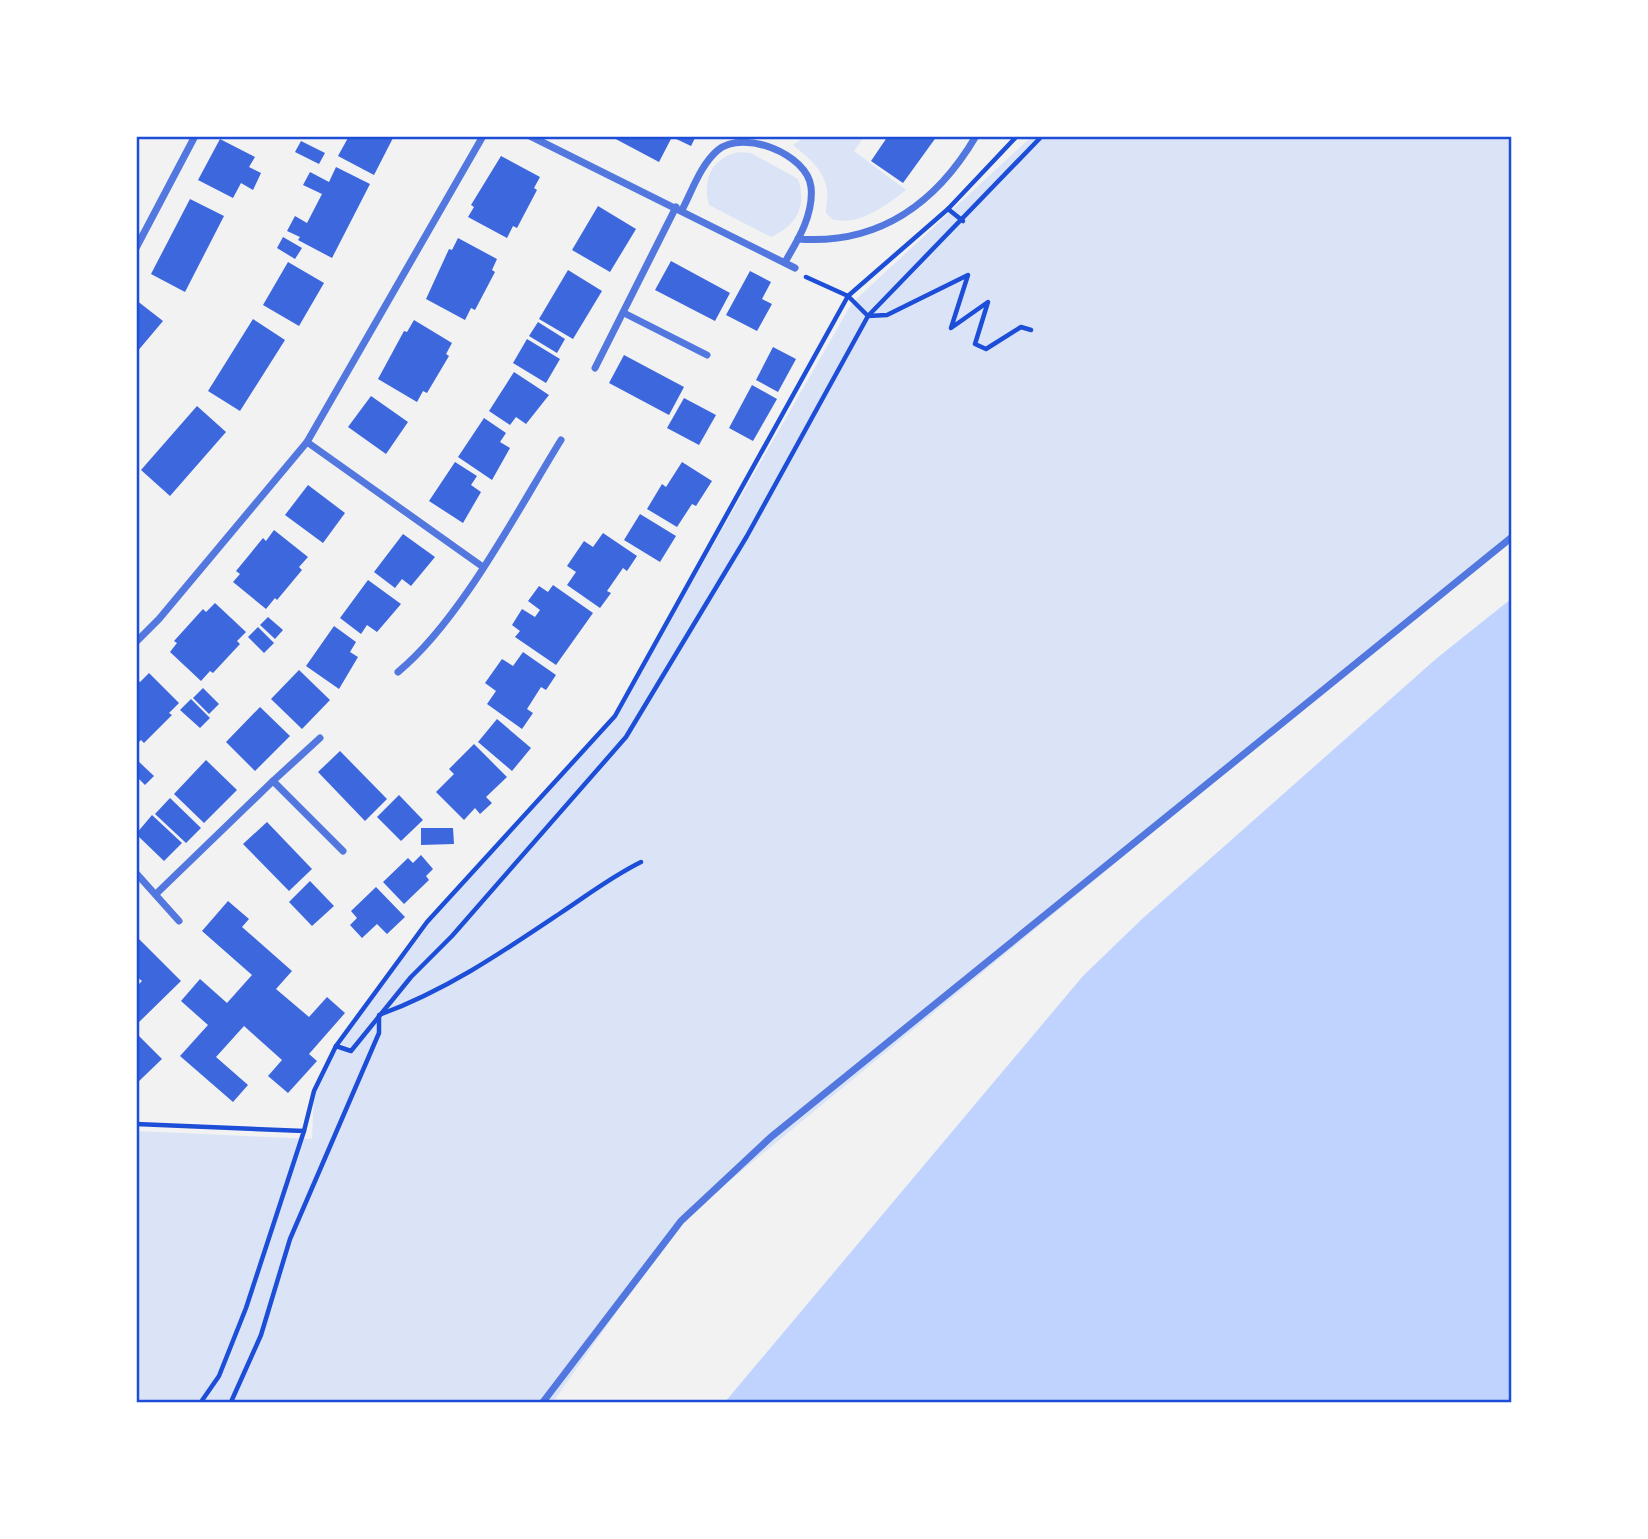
<svg xmlns="http://www.w3.org/2000/svg" width="1648" height="1539" font-family="Overpass,sans-serif">
<rect width="100%" height="100%" fill="#f2f2f2"/>
<!-- green -->
<g fill="#dbe4f7">
<path d="M 806,136 L 864,137 L 854,151 L 906,190 C 887,205 858,227 832,219 L 826,213 C 826,205 828,197 827,190 C 823,167 808,158 793,145 Z"/>
<polygon points="1031,137 1511,137 1511,537 681,1221 553,1402 137,1402 137,1131 312,1139 314,1091 336,1046 427,922 615,716 852,303"/>
<path d="M 740,152 L 751,153 L 798,179 C 807,206 797,225 771,237 L 709,205 C 702,179 712,157 740,152 Z"/>
</g>
<!-- water -->
<polygon fill="#bfd3fe" points="1511,599 1511,1402 725,1402 1083,976 1142,919 1437,658"/>
<!-- building -->
<g fill="#3d67dc">
<polygon points="349,136 394,136 374,175 338,156"/>
<polygon points="610,136 696,136 691,146 672,137 659,162"/>
<polygon points="888,136 937,136 903,183 871,161"/>
<polygon points="220,139 255,157 249,167 261,173 253,190 241,183 233,198 198,180"/>
<polygon points="301,141 325,153 319,164 295,152"/>
<polygon points="501,156 540,177 534,188 537,190 517,228 513,226 507,238 468,217 474,207 471,205"/>
<polygon points="336,167 370,184 332,258 298,240 300,237 287,231 295,216 307,223 322,194 303,185 310,172 329,182"/>
<polygon points="190,199 224,216 185,292 151,274"/>
<polygon points="598,206 636,229 610,272 572,250"/>
<polygon points="283,237 302,248 295,259 277,248"/>
<polygon points="458,238 497,259 492,270 495,272 475,310 471,308 465,320 426,299 449,249 452,250"/>
<polygon points="671,261 730,293 715,321 655,290"/>
<polygon points="288,262 324,283 299,326 263,305"/>
<polygon points="568,270 602,291 573,339 539,319"/>
<polygon points="750,271 771,282 762,299 772,304 757,331 726,315"/>
<polygon points="136,300 163,321 136,353"/>
<polygon points="253,319 285,340 240,411 208,391"/>
<polygon points="414,320 452,343 446,354 449,356 427,393 423,391 417,402 378,379 404,331 407,332"/>
<polygon points="538,322 565,339 557,353 529,336"/>
<polygon points="527,339 560,359 546,383 513,363"/>
<polygon points="773,347 796,359 778,392 756,380"/>
<polygon points="624,355 684,387 669,415 609,383"/>
<polygon points="514,372 549,395 526,424 516,417 510,425 489,411"/>
<polygon points="752,385 777,399 753,441 729,428"/>
<polygon points="371,396 408,422 386,454 348,427"/>
<polygon points="684,398 716,415 699,445 667,428"/>
<polygon points="197,406 226,432 170,496 141,470"/>
<polygon points="484,418 506,433 500,442 510,448 492,480 458,457"/>
<polygon points="455,462 477,476 471,485 481,492 463,523 429,501"/>
<polygon points="682,462 712,481 696,506 692,504 677,527 647,509 662,484 666,487"/>
<polygon points="308,485 345,513 323,543 285,515"/>
<polygon points="640,514 676,536 660,562 624,540"/>
<polygon points="274,530 308,557 299,567 302,570 277,600 275,598 266,609 233,582 240,574 236,571 250,554 263,538 266,541"/>
<polygon points="603,533 637,556 627,571 623,568 607,591 611,593 600,608 567,585 576,572 567,566 584,541 593,547"/>
<polygon points="403,534 435,557 411,586 402,579 395,588 374,572"/>
<polygon points="368,580 401,604 377,632 367,625 361,634 340,618"/>
<polygon points="553,585 593,613 556,665 515,637 520,631 512,625 522,609 535,617 540,610 528,601 539,586 548,592"/>
<polygon points="215,603 246,632 237,641 240,644 213,673 210,671 201,681 170,652 177,643 174,641 203,609 206,612"/>
<polygon points="268,617 283,630 275,639 260,625"/>
<polygon points="334,626 356,642 350,652 358,657 339,689 306,666"/>
<polygon points="258,627 274,643 264,653 248,637"/>
<polygon points="523,652 556,675 546,690 541,687 527,709 533,713 522,729 487,704 496,691 485,683 502,659 513,666"/>
<polygon points="299,670 330,700 302,729 271,699"/>
<polygon points="149,673 179,703 169,713 172,715 144,743 141,740 136,745 136,679 140,682"/>
<polygon points="203,688 219,704 209,714 193,698"/>
<polygon points="191,699 210,718 200,728 180,710"/>
<polygon points="260,707 290,736 255,771 226,742"/>
<polygon points="497,719 531,748 512,771 478,742"/>
<polygon points="474,744 507,777 486,797 492,803 480,814 475,808 464,820 436,792 454,774 449,769"/>
<polygon points="340,751 387,799 365,821 318,772"/>
<polygon points="136,759 154,776 145,785 136,776"/>
<polygon points="206,760 237,790 204,823 174,794"/>
<polygon points="399,795 423,820 401,841 377,817"/>
<polygon points="170,798 201,828 186,843 155,814"/>
<polygon points="152,815 182,843 164,861 136,834"/>
<polygon points="267,822 312,869 289,891 243,844"/>
<polygon points="421,828 453,828 454,844 421,845"/>
<polygon points="421,855 433,869 426,876 429,880 404,904 383,882 408,858 413,863"/>
<polygon points="310,881 334,906 312,926 289,902"/>
<polygon points="376,887 405,917 387,934 377,924 362,938 350,925 357,918 351,911"/>
<polygon points="228,901 249,919 242,927 292,971 276,989 309,1017 327,997 345,1013 309,1054 317,1061 288,1093 268,1076 282,1060 244,1026 216,1057 248,1085 233,1102 180,1056 208,1025 181,1001 200,979 227,1003 252,975 202,931"/>
<polygon points="136,936 181,981 136,1025 136,987 142,981 136,976"/>
<polygon points="136,1033 162,1059 136,1084"/>
</g>
<g fill="none" stroke-linecap="round" stroke-linejoin="round">
<!-- path -->
<g stroke="#1d4ed8" stroke-width="4.5">
<polyline points="948,209 963,221"/>
<polyline points="806,277 848,296 868,316 1042,136"/>
<polyline points="336,1046 351,1051 411,977 452,936 626,737 747,536 868,316 887,315 968,275 951,328 988,302 975,344 986,349 1021,327 1031,330"/>
<polyline points="136,1124 304,1131 246,1308 219,1376 201,1402"/>
<polyline points="304,1131 314,1091 336,1046 427,922 615,716 848,296 948,209 1017,136"/>
<path d="M 231,1402 L 261,1335 L 290,1239 L 379,1033 L 379,1015 C 445,991 501,953 559,914 C 588,895 609,878 641,862"/>
</g>
<!-- minor -->
<g stroke="#5277de" stroke-width="7">
<polyline points="530,136 795,268"/>
<path d="M 682,210 C 692,191 701,164 718,150 C 744,129 807,154 811,187 C 814,214 798,240 785,262"/>
<path d="M 798,239 C 878,245 936,204 976,136"/>
<polyline points="136,248 195,136"/>
<polyline points="624,313 707,355"/>
<polyline points="595,368 676,207"/>
<polyline points="307,442 483,567"/>
<polyline points="136,642 159,619 307,442 483,136"/>
<path d="M 398,672 C 461,620 517,511 561,440"/>
<polyline points="273,781 320,738"/>
<polyline points="136,873 179,921"/>
<polyline points="156,894 273,781 343,851"/>
<polyline points="543,1402 681,1221 771,1137 1512,537"/>
</g>
</g>
<!-- border -->
<rect width="1648" height="1539" fill="none" stroke="#ffffff" stroke-width="276"/>
<rect x="138" y="138" width="1372" height="1263" fill="none" stroke="#1d4ed8" stroke-width="2.5"/>
</svg>
